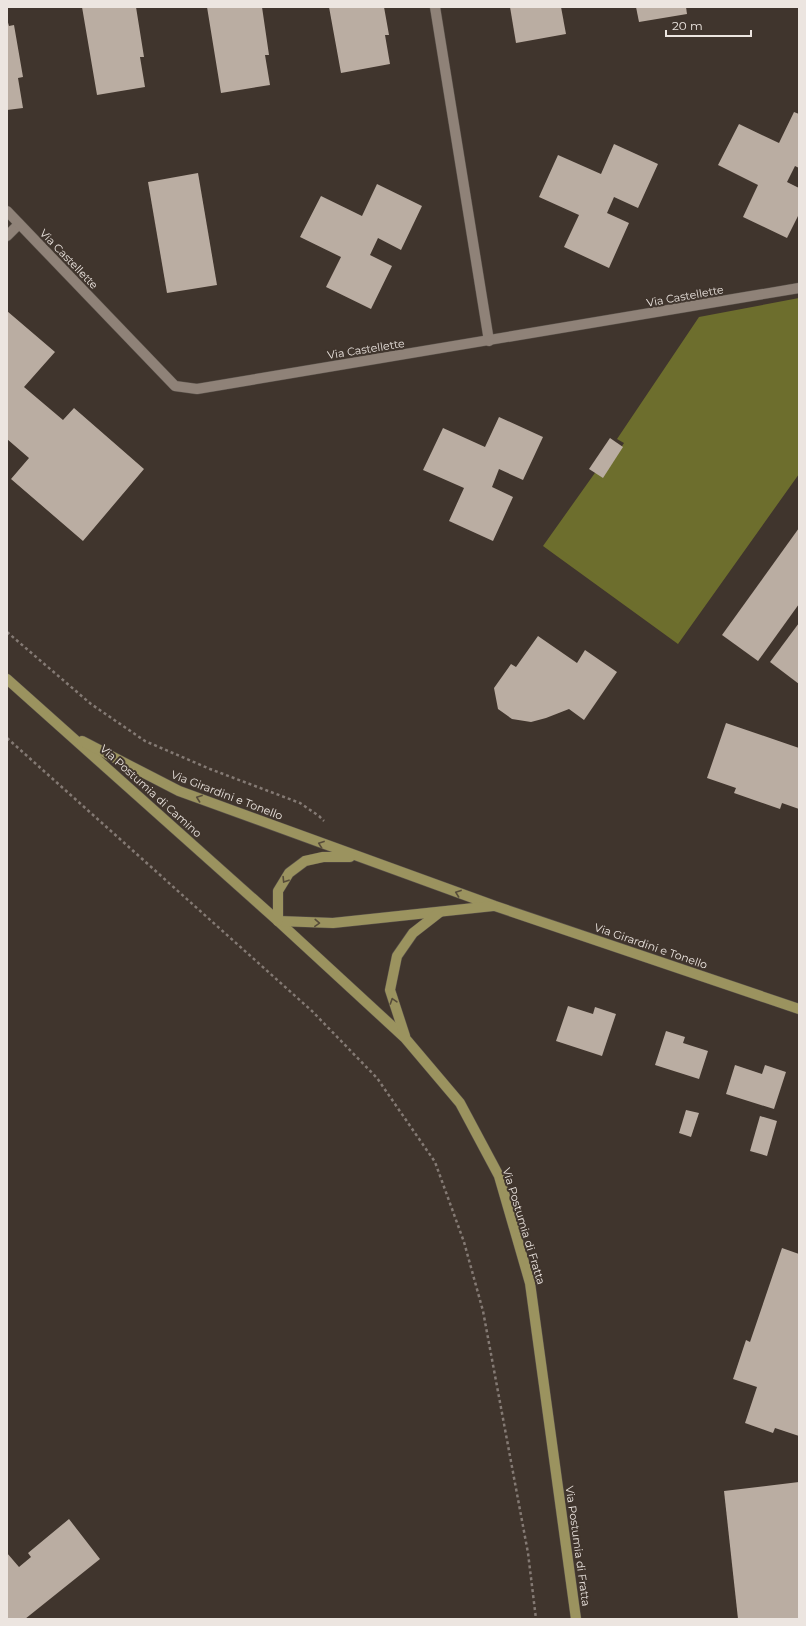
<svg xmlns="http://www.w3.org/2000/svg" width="806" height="1626" font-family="Montserrat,sans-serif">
<rect width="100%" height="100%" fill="#40352d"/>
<!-- forest -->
<polygon fill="#6d6e2d" points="799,298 799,474 678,644 543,546 597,470 604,474 624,443 617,439 699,317"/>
<!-- building -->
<g fill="#baada2">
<polygon points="82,7 136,7 144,57 140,57 145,87 97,95"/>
<polygon points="207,7 262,7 269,55 265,55 270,85 221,93"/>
<polygon points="329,7 384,7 389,35 385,35 390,64 341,73"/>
<polygon points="510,7 561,7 566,34 516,43"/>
<polygon points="636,7 686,7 687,14 639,22"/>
<polygon points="7,19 9,26 14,25 23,77 18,78 23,108 7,110"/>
<polygon points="794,112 799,114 799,168 795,166 787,182 799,188 799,214 787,238 743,217 758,185 718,165 739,124 779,143"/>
<polygon points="614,144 658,164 638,208 614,197 607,213 629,223 609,268 564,247 579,215 539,197 558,155 601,174"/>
<polygon points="198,173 217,285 167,293 148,182"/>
<polygon points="377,184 422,206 401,250 378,238 370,255 392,266 371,309 326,287 341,257 300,237 321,196 362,216"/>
<polygon points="7,311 55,352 24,387 63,420 74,408 144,469 83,541 11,479 29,458 7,439"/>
<polygon points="499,417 543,437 523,480 499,469 492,487 513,497 493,541 449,521 464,488 423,470 443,428 485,447"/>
<polygon points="610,438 623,447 603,478 589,469"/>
<polygon points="799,528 799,604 758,661 722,635"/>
<polygon points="799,623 799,684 770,662"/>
<polygon points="538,636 577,663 585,650 617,672 584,720 569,709 546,718 531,722 512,719 498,709 494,688 511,664 516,667"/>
<polygon points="726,723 799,748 799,809 782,803 780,809 734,793 736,788 707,778"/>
<polygon points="568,1006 593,1014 595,1007 616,1014 602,1056 556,1041"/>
<polygon points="666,1031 685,1037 683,1043 708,1051 699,1079 655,1065"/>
<polygon points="735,1065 762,1074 765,1065 786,1072 774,1109 726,1094"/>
<polygon points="686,1110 699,1113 691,1137 679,1133"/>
<polygon points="760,1116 777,1121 767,1156 750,1151"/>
<polygon points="782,1248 799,1254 799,1436 775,1428 773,1433 745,1423 757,1387 733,1379 746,1340 750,1342"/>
<polygon points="799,1482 799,1619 738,1619 724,1491"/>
<polygon points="69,1519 100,1559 25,1619 7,1619 7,1553 19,1567 31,1557 28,1553"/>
</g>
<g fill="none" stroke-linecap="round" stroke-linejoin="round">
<defs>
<polyline id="lane" points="7,236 19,224"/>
<g id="street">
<polyline points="435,7 489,341"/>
<polyline points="7,211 175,386 197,389 799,288"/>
</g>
<g id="secondary">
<polyline points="7,679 278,921 405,1038 460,1103 499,1176 530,1283 576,1619"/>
<polyline points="82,741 179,791 495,906 799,1009"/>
<polyline points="278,921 333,923 493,906"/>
<polyline points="278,921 278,891 289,873 305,861 323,857 350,857"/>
<polyline points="405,1036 390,990 397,956 413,933 440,912"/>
</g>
</defs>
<!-- lane casing -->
<use href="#lane" stroke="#59514a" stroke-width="11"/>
<!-- street casing -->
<use href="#street" stroke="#59514a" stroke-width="11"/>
<!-- secondary casing -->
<use href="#secondary" stroke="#59514a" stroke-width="11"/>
<!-- path -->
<g stroke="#847a74" stroke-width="2.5" stroke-dasharray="3 3" stroke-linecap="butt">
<polyline points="7,632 91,704 145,741 210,769 300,803 319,816 324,821"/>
<polyline points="7,738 312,1011 377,1078 435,1162 464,1242 483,1311 528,1553 536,1619"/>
</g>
<!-- lane -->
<use href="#lane" stroke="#8f8278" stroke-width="10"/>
<!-- street -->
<use href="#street" stroke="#8f8278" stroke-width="10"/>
<!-- secondary -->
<use href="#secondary" stroke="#9b935f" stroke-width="10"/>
</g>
<!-- one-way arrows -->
<defs><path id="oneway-chevron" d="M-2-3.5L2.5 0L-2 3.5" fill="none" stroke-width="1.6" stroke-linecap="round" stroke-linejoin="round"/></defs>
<g stroke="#574c3a">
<use href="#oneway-chevron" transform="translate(199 798) rotate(-160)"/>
<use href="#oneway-chevron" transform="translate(321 844) rotate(-160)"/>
<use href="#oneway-chevron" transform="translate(285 880) rotate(122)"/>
<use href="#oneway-chevron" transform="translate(458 893) rotate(-160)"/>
<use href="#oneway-chevron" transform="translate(317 923) rotate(3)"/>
<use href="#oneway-chevron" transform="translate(393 1001) rotate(-108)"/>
</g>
<g text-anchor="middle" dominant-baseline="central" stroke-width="4" stroke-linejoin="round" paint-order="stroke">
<!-- street labels -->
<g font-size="11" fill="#ece5e0" stroke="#40352d">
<text transform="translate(69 259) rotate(46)">Via Castellette</text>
<text transform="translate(685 296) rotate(-10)">Via Castellette</text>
<text transform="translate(366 349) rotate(-9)">Via Castellette</text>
<text transform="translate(151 791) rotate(42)">Via Postumia di Camino</text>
<text transform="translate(227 795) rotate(21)">Via Girardini e Tonello</text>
<text transform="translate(651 946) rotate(19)">Via Girardini e Tonello</text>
<text transform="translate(524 1226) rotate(73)">Via Postumia di Fratta</text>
<text transform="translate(578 1546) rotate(82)">Via Postumia di Fratta</text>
</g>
</g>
<!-- border -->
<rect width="806" height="1626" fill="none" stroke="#ece5e0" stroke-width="16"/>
<!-- scale -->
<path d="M666 30v6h85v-6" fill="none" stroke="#ece5e0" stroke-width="2"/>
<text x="672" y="30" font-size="12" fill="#ece5e0" stroke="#40352d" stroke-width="3" paint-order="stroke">20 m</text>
</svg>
